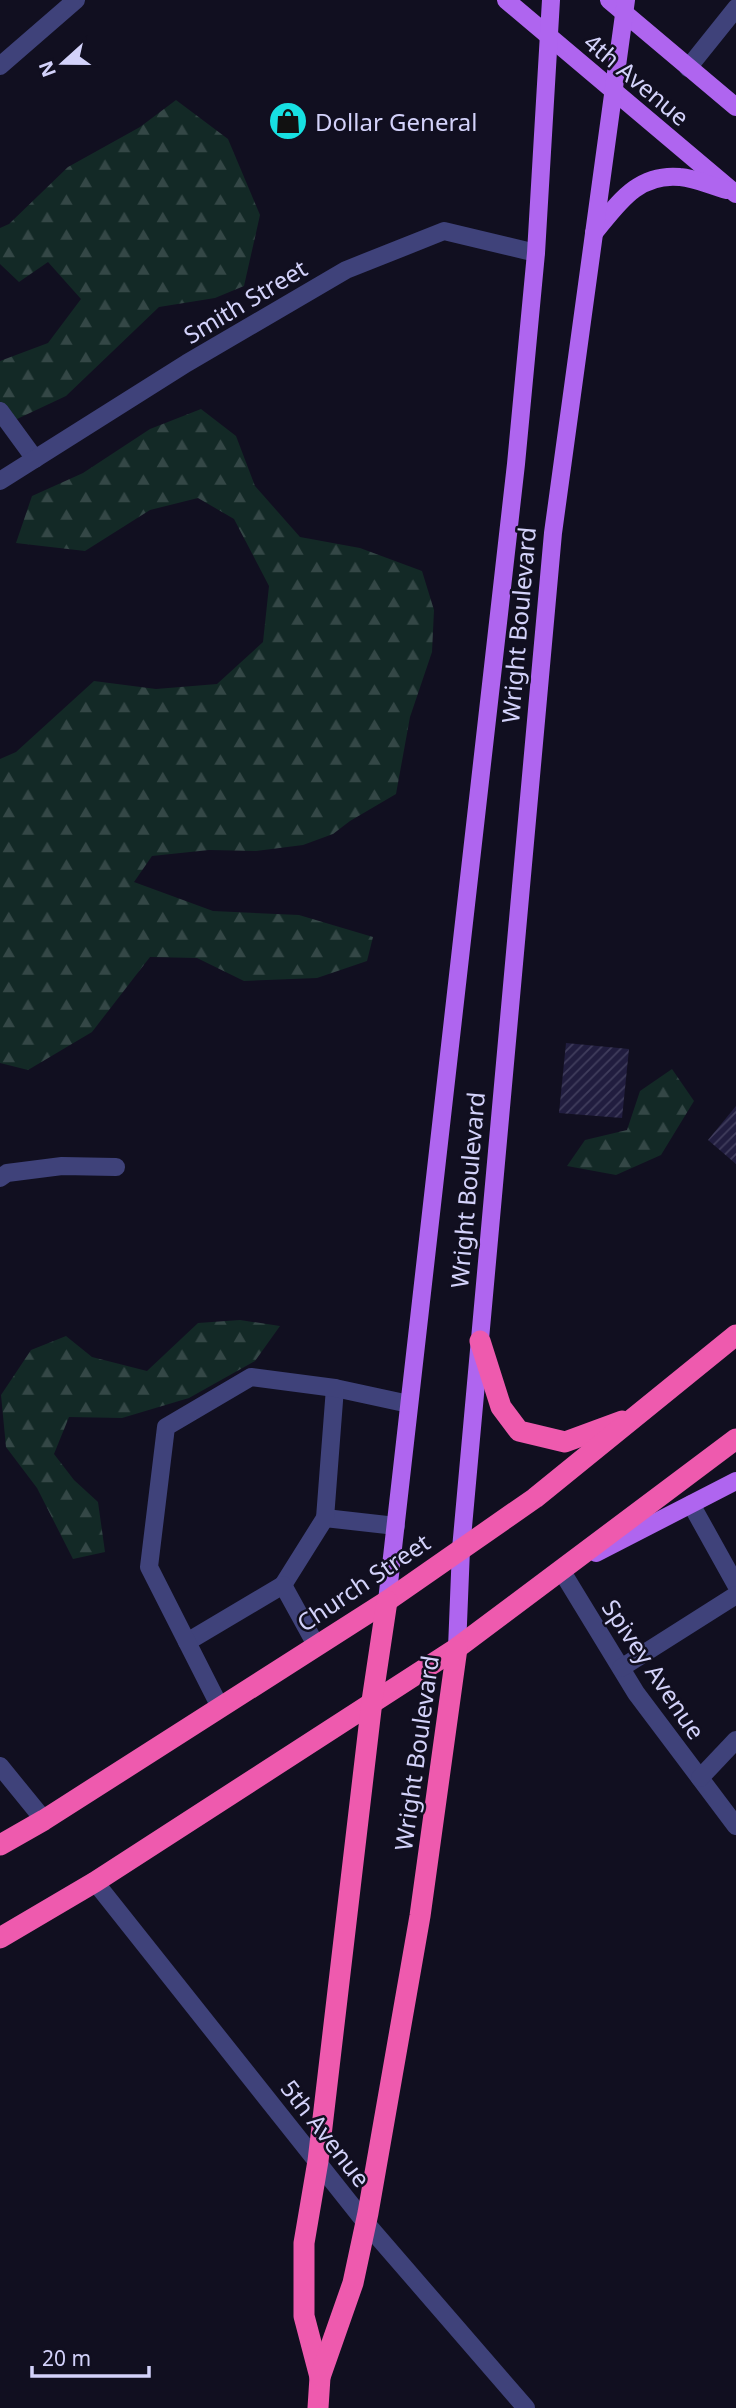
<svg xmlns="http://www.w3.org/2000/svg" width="736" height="2408" font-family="'Noto Sans',sans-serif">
<defs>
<pattern id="forest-firs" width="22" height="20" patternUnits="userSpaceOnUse" patternTransform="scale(1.75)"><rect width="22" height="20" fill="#132926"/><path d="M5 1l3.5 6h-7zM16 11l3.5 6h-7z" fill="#344746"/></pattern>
<pattern id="building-hatch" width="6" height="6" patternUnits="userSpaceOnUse" patternTransform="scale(1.75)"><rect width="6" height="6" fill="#211d3f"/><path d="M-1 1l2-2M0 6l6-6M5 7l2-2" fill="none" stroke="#403d5c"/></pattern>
</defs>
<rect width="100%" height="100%" fill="#110f20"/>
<!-- forest -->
<g fill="url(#forest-firs)">
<polygon points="176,100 228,139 260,215 244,286 215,298 159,307 66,396 0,427 0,361 48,343 81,299 48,262 19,282 0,264 0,228 9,224 68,167 140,127"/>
<polygon points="201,409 236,436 255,486 300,537 360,548 422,571 434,610 432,652 410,717 396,794 350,821 333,834 303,845 256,851 209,850 152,856 134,882 213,911 299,915 373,937 367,961 317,978 244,981 197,958 150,957 92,1032 28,1070 0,1063 0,759 16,752 94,681 156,689 217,684 263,642 269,586 234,519 198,498 150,510 85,551 16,543 32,496 83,473 150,429"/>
<polygon points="672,1069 694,1101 661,1155 616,1175 567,1166 585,1140 627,1130 640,1091"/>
<polygon points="240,1320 280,1326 255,1361 189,1398 122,1418 69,1417 54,1454 74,1480 98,1502 105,1552 73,1559 37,1488 6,1447 1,1395 31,1350 66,1336 92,1357 147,1371 198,1323"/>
</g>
<!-- building -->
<g fill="url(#building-hatch)">
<polygon points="566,1043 629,1049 622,1118 559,1113"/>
<polygon points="736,1106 736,1164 708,1140"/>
</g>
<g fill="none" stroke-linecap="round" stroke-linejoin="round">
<!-- minor -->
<g stroke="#3f427a" stroke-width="18">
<polyline points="0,66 76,0"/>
<polyline points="688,68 736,8"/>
<polyline points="0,411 35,459"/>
<polyline points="0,481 187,363 346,270 444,231 536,253"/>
<polyline points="0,1178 7,1173 62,1166 116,1167"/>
<polyline points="691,1504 736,1585"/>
<polyline points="325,1518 396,1526"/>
<polyline points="561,1570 636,1693 736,1826"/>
<polyline points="283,1585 325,1518 335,1388"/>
<polyline points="187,1642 283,1585 316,1645"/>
<polyline points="621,1668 736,1595"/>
<polyline points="220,1707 149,1567 166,1427 251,1377 335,1388 409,1404"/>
<polyline points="0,1766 44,1820"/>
<polyline points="700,1778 736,1740"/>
<polyline points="95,1882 365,2222 526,2408"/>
</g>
<!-- major -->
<g stroke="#af65ef" stroke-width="18">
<polyline points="506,0 736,194"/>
<polyline points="609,0 736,107"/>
<path d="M 594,233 C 618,204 637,173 680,177 C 695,178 712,186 727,190"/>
<polyline points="596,1553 736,1481"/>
<polyline points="387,1601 516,464 536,253 551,0"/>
<polyline points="457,1648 461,1549 553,533 626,0"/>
</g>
<!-- highway -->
<g stroke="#ee5aae" stroke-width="21">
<polyline points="480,1341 501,1407 519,1431 565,1442 622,1421"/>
<polyline points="0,1845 44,1820 387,1601 535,1498 736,1335"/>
<polyline points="0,1938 95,1882 457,1648 736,1439"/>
<polyline points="320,2377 304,2316 304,2243 318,2161 372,1701 387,1601"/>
<polyline points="318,2408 320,2377 353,2283 368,2213 420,1916 457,1648"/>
</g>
</g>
<!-- icons -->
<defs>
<symbol id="shop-disc" viewBox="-11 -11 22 22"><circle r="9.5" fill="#17e0e2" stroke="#110f20"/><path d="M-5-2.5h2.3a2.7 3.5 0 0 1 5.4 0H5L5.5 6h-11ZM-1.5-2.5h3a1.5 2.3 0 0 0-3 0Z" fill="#111"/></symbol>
</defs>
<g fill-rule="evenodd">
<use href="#shop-disc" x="266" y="99" width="44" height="44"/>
</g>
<g text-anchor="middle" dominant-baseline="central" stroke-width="5" stroke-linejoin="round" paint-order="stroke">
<!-- street labels -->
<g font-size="24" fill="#d3d2fa" stroke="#110f20">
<text transform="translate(637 79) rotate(40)">4th Avenue</text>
<text transform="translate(245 301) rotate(-31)">Smith Street</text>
<text transform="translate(518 625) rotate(-85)">Wright Boulevard</text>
<text transform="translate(467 1190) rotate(-85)">Wright Boulevard</text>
<text transform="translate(363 1582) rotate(-34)">Church Street</text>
<text transform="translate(654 1669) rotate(56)">Spivey Avenue</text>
<text transform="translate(416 1753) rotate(-82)">Wright Boulevard</text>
<text transform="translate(326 2133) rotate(52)">5th Avenue</text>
</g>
<!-- poi labels -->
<g font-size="24" fill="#d3d2fa" stroke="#110f20" text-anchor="start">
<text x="315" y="121">Dollar General</text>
</g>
</g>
<!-- north arrow -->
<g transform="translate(63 63) rotate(249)" stroke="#110f20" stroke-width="5" paint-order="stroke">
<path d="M0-5L12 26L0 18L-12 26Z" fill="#d3d2fa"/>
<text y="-10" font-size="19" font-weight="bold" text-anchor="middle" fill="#d3d2fa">N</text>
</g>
<!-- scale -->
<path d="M32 2366v10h117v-10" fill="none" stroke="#d3d2fa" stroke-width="3.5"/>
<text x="42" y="2366" font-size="21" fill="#d3d2fa" stroke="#110f20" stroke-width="5" paint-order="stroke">20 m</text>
</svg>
